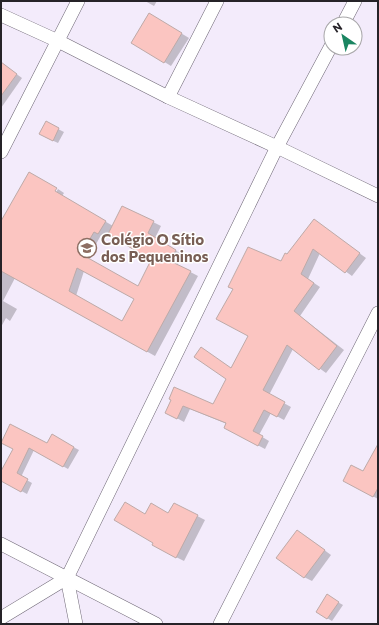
<svg xmlns="http://www.w3.org/2000/svg" width="379" height="625" font-family="Commissioner,sans-serif">
<rect width="100%" height="100%" fill="#f3ebfb"/>
<!-- shadow -->
<g fill="#0003" fill-rule="evenodd">
<polygon points="145,1 157,1 154,6"/>
<polygon points="149,14 189,38 171,66 132,42"/>
<polygon points="1,63 22,78 1,108"/>
<polygon points="46,123 64,132 58,143 45,137"/>
<path d="M 58,189 L 64,193 L 62,196 L 113,226 L 123,207 L 161,226 L 155,238 L 183,255 L 177,265 L 198,276 L 155,356 L 15,278 L 3,301 L 17,309 L 10,321 L 6,318 L 1,327 L 1,223 L 52,195 L 54,196 ZM 108,233 L 152,260 L 139,287 L 88,259 L 101,235 L 106,238 ZM 84,271 L 135,299 L 123,322 L 76,296 Z"/>
<polygon points="321,225 366,258 352,276 320,253 308,279 320,287 300,316 344,350 326,373 293,349 269,395 291,407 284,420 271,413 259,435 269,441 265,449 232,432 227,424 190,409 184,422 173,416 173,400 214,405 249,336 281,263 288,255"/>
<polygon points="52,436 79,450 68,469 34,450 21,477 32,483 27,494 1,480 1,474 14,449 48,444"/>
<polygon points="378,455 378,499 344,480 363,472"/>
<polygon points="174,504 205,520 184,561 160,549 154,543 145,515 169,515"/>
<polygon points="304,535 331,555 312,581 304,577"/>
<polygon points="327,596 343,605 332,621 317,612"/>
</g>
<!-- building -->
<g fill="#fbc5c1" stroke="#beaaa8" fill-rule="evenodd">
<polygon points="149,13 182,33 164,63 131,43"/>
<polygon points="1,62 17,74 1,96"/>
<polygon points="46,121 59,128 53,141 39,134"/>
<path d="M 29,172 L 57,188 L 55,191 L 106,221 L 98,234 L 94,232 L 81,254 L 138,286 L 151,260 L 108,234 L 122,206 L 154,221 L 148,233 L 176,250 L 170,261 L 191,271 L 147,352 L 1,271 L 1,221 ZM 77,268 L 134,299 L 122,321 L 69,291 Z"/>
<polygon points="314,219 360,253 345,273 313,249 301,274 314,283 294,311 337,346 319,370 287,345 263,390 285,402 277,417 264,410 253,431 263,436 258,446 224,428 226,423 183,406 177,419 165,413 171,400 169,399 174,387 213,404 226,379 194,357 201,347 231,368 248,336 216,319 233,289 228,287 248,247 281,261 285,253 287,254"/>
<polygon points="10,424 47,443 52,434 74,447 63,467 29,448 17,473 28,479 21,492 1,481 1,471 13,449 1,443"/>
<polygon points="378,444 378,488 373,497 343,481 351,465 363,471"/>
<polygon points="125,502 145,514 151,503 168,513 174,503 198,515 176,558 152,545 153,543 114,520"/>
<polygon points="297,530 325,550 304,578 276,558"/>
<polygon points="327,594 339,602 327,619 316,612"/>
</g>
<g fill="none" stroke-linecap="round" stroke-linejoin="round">
<defs>
<g id="street">
<polyline points="1,15 58,41 168,97 277,147 378,196"/>
<polyline points="343,24 355,1"/>
<polyline points="168,97 217,1"/>
<polyline points="1,152 78,1"/>
<polyline points="1,544 156,624"/>
<polyline points="67,578 76,624"/>
<polyline points="1,618 67,578 277,147 331,46"/>
<polyline points="220,624 378,313"/>
</g>
</defs>
<!-- street casing -->
<use href="#street" stroke="#6e6775" stroke-width="14"/>
<!-- street -->
<use href="#street" stroke="#fff" stroke-width="13"/>
</g>
<!-- icons -->
<defs>
<symbol id="school-ring" viewBox="-11 -11 22 22"><circle r="9.5" fill="#fff" stroke="#8d6e63" stroke-width="1.5"/><path d="M0-5L7-2L0 1L-7-2ZM-4 1L0 2.5L4 1V4Q0 6-4 4Z" fill="#8d6e63"/></symbol>
</defs>
<g fill-rule="evenodd">
<use href="#school-ring" x="76" y="237" width="22" height="22"/>
</g>
<g text-anchor="middle" dominant-baseline="central" stroke-width="3" stroke-linejoin="round" paint-order="stroke">
<!-- education labels -->
<g font-size="15" font-weight="bold" fill="#785e54" stroke="#fff" text-anchor="start">
<text x="101" y="239">Colégio O Sítio<tspan x="101" dy="17">dos Pequeninos</tspan></text>
</g>
</g>
<!-- border -->
<rect width="379" height="625" fill="none" stroke="#262328" stroke-width="4"/>
<!-- north arrow -->
<g transform="translate(343 36) rotate(326)"><circle r="19" fill="#ffffff" stroke="#a8a7a9"/>
<path d="M0-3L7 15L0 10L-7 15Z" fill="#1a8561"/>
<text y="-6" font-size="11" font-weight="bold" text-anchor="middle" fill="#262328">N</text>
</g>
</svg>
